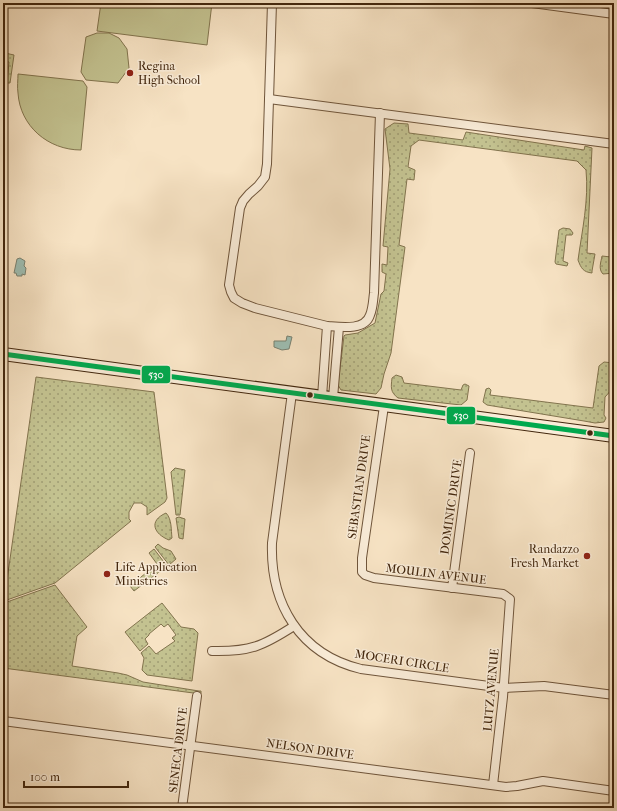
<svg xmlns="http://www.w3.org/2000/svg" width="617" height="811" font-family="'IM FELL French Canon',serif">
<defs>
<pattern id="grass-dots" width="8" height="8" patternUnits="userSpaceOnUse"><rect width="8" height="8" fill="#c3c290"/><path d="M2 2h.1M6 6h.1" fill="none" stroke="#a09d74" stroke-width="1.8" stroke-linecap="round"/></pattern>
</defs>
<rect width="100%" height="100%" fill="#f7e3c4"/>
<filter id="stains"><feTurbulence type="fractalNoise" baseFrequency=".005" numOctaves="4"/><feColorMatrix values="0 0 0 0 .2 0 0 0 0 .09 0 0 0 0 .02 0 0 0 .5 -.17"/></filter>
<radialGradient id="worn" r=".72"><stop offset=".6" stop-color="#630" stop-opacity="0"/><stop offset="1" stop-color="#630" stop-opacity=".3"/></radialGradient>
<!-- grass -->
<g fill="url(#grass-dots)" stroke="#82744e">
<polygon points="5,53 14,55 10,83 7,83 9,62 3,61 3,55"/>
<path d="M 394,123 L 408,124 L 409,133 L 463,140 L 466,132 L 584,150 L 585,146 L 592,148 L 587,253 L 595,254 L 592,271 L 592,273 C 583,272 581,268 578,260 C 582,231 589,200 586,170 L 577,161 L 419,140 L 411,146 L 408,167 L 415,170 L 414,180 L 407,179 L 399,245 L 405,247 L 391,353 L 384,374 L 381,388 L 376,394 L 341,390 L 338,385 L 344,336 L 345,335 L 358,333 L 375,323 L 381,294 L 384,291 L 386,274 L 382,272 L 382,264 L 387,265 L 388,247 L 383,246 L 390,169 L 385,129 Z"/>
<polygon points="563,228 570,229 573,233 572,235 566,235 563,261 568,263 567,266 556,264 555,262 559,230"/>
<path d="M 602,256 L 611,257 L 614,262 L 614,273 L 603,274 C 598,269 601,262 602,256 Z"/>
<polygon points="604,362 614,363 614,387 605,397 604,415 606,418 604,422 595,423 584,421 487,405 483,402 486,389 489,388 491,390 490,395 593,408 599,366"/>
<path d="M 396,375 L 402,377 L 404,383 L 461,390 L 463,385 L 465,384 L 469,386 L 467,400 L 461,405 L 398,398 C 390,392 391,387 392,378 Z"/>
<polygon points="36,377 154,392 167,498 165,502 147,515 147,507 141,503 134,503 129,512 129,519 131,521 55,583 4,601"/>
<polygon points="175,468 185,470 180,515 176,515 171,472"/>
<path d="M 166,513 C 172,519 171,530 172,538 L 169,540 C 154,534 148,521 166,513 Z"/>
<polygon points="179,517 185,519 183,539 179,538 176,518"/>
<polygon points="158,544 163,548 171,551 176,559 169,565 155,547"/>
<polygon points="154,549 167,566 134,591 130,586 157,564 149,553"/>
<polygon points="55,585 87,627 77,636 72,666 118,673 127,675 143,682 199,691 201,691 201,694 3,668 4,603"/>
<polygon points="162,603 181,627 194,629 198,633 192,681 147,675 142,670 144,658 141,653 149,646 156,654 175,641 172,638 176,635 168,624 164,627 161,624 149,634 149,635 145,639 148,644 140,651 125,632"/>
</g>
<!-- pitch -->
<g fill="#c3c290" stroke="#82744e">
<polygon points="101,3 212,3 207,45 97,31"/>
<polygon points="97,33 109,33 119,38 127,49 129,68 118,83 86,80 81,72 86,37"/>
<path d="M 18,74 L 83,81 L 87,87 L 81,150 C 48,150 20,126 18,93 C 17,87 18,80 18,74 Z"/>
</g>
<!-- water -->
<g fill="#9dbeb3" stroke="#798171">
<polygon points="20,258 25,261 24,266 26,268 25,275 22,274 22,276 17,276 16,273 14,273 17,259"/>
<polygon points="287,336 292,337 289,349 282,350 274,347 274,341 286,341"/>
</g>
<g fill="none" stroke-linecap="round" stroke-linejoin="round">
<defs>
<g id="minor">
<path d="M 272,3 L 267,164 L 265,177 L 258,186 L 249,194 L 243,201 L 240,208 L 229,285 L 231,292 L 234,298 L 242,303 L 255,308 L 327,326 C 340,327 365,331 370,315 C 373,308 373,300 374,293 L 380,113"/>
<polyline points="532,3 614,14"/>
<polyline points="269,99 614,144"/>
<path d="M 292,393 L 272,543 C 270,603 299,654 361,669 L 504,688 L 544,686 L 614,695"/>
<polyline points="322,397 327,326"/>
<polyline points="333,398 339,327"/>
<polyline points="384,406 362,558 362,572 365,575 374,578 503,594 510,599 503,697 493,785"/>
<polyline points="452,588 470,453"/>
<path d="M 212,651 C 250,652 263,646 294,626"/>
<polyline points="3,721 506,787 517,786 543,781 614,791"/>
<polyline points="182,808 197,696"/>
</g>
<polyline id="secondary" points="3,354 614,436"/>
</defs>
<!-- minor casing -->
<use href="#minor" stroke="#6f553b" stroke-width="10"/>
<!-- secondary casing -->
<use href="#secondary" stroke="#42260d" stroke-width="14"/>
<!-- minor -->
<use href="#minor" stroke="#faedd9" stroke-width="8"/>
<!-- secondary -->
<use href="#secondary" stroke="#faedd9" stroke-width="12"/>
<defs>
<polyline id="bus-1" points="3,354 614,436"/>
</defs>
<!-- bus-1 casing -->
<use href="#bus-1" stroke="#faedd9" stroke-width="8"/>
<!-- bus-1 -->
<use href="#bus-1" stroke="#00a94e" stroke-width="5"/>
</g>
<!-- markers -->
<g fill="#8f2418" stroke="#faedd9" stroke-width="1.5">
<circle cx="130" cy="73" r="4"/>
<circle cx="587" cy="556" r="4"/>
<circle cx="107" cy="574" r="4"/>
</g>
<g fill="#42260d" stroke="#faedd9" stroke-width="1.5">
<circle cx="310" cy="395" r="3.5"/>
<circle cx="590" cy="433" r="3.5"/>
</g>
<g text-anchor="middle" dominant-baseline="central" stroke-width="3" stroke-linejoin="round" paint-order="stroke">
<!-- poi labels -->
<g font-size="12" fill="#42260d" stroke="#faedd9" text-anchor="start">
<text x="138" y="66">Regina<tspan x="138" dy="14">High School</tspan></text>
<text x="579" y="549" text-anchor="end">Randazzo<tspan x="579" dy="14">Fresh Market</tspan></text>
<text x="115" y="567">Life Application<tspan x="115" dy="14">Ministries</tspan></text>
</g>
<!-- street labels -->
<g font-size="12" fill="#42260d" stroke="#faedd9">
<text transform="translate(359 487) rotate(-82)">SEBASTIAN DRIVE</text>
<text transform="translate(451 507) rotate(-82)">DOMINIC DRIVE</text>
<text transform="translate(436 574) rotate(7)">MOULIN AVENUE</text>
<text transform="translate(402 661) rotate(9)">MOCERI CIRCLE</text>
<text transform="translate(491 690) rotate(-85)">LUTZ AVENUE</text>
<text transform="translate(310 749) rotate(8)">NELSON DRIVE</text>
<text transform="translate(178 750) rotate(-83)">SENECA DRIVE</text>
</g>
</g>
<g stroke="#faedd9" stroke-width="1.5">
<rect x="141" y="365" width="30" height="19" rx="4" fill="#00a94e"/>
<rect x="446" y="406" width="30" height="19" rx="4" fill="#00a94e"/>
</g>
<g font-size="11" text-anchor="middle" font-weight="bold" fill="#fff">
<text x="156" y="378">530</text>
<text x="461" y="419">530</text>
</g>
<!-- margin -->
<rect width="617" height="811" fill="none" stroke="#f7e3c4" stroke-width="16"/>
<rect x="4" y="4" width="609" height="803" fill="none" stroke="#42260d" stroke-width="2"/>
<rect x="8" y="8" width="601" height="795" fill="none" stroke="#42260d"/>
<!-- scale -->
<path d="M24 781v6h104v-6" fill="none" stroke="#42260d" stroke-width="2"/>
<text x="30" y="781" font-size="12" fill="#42260d" stroke="#faedd9" stroke-width="3" paint-order="stroke">100 m</text>
<rect width="100%" height="100%" filter="url(#stains)"/>
<rect width="100%" height="100%" fill="url(#worn)"/>
</svg>
